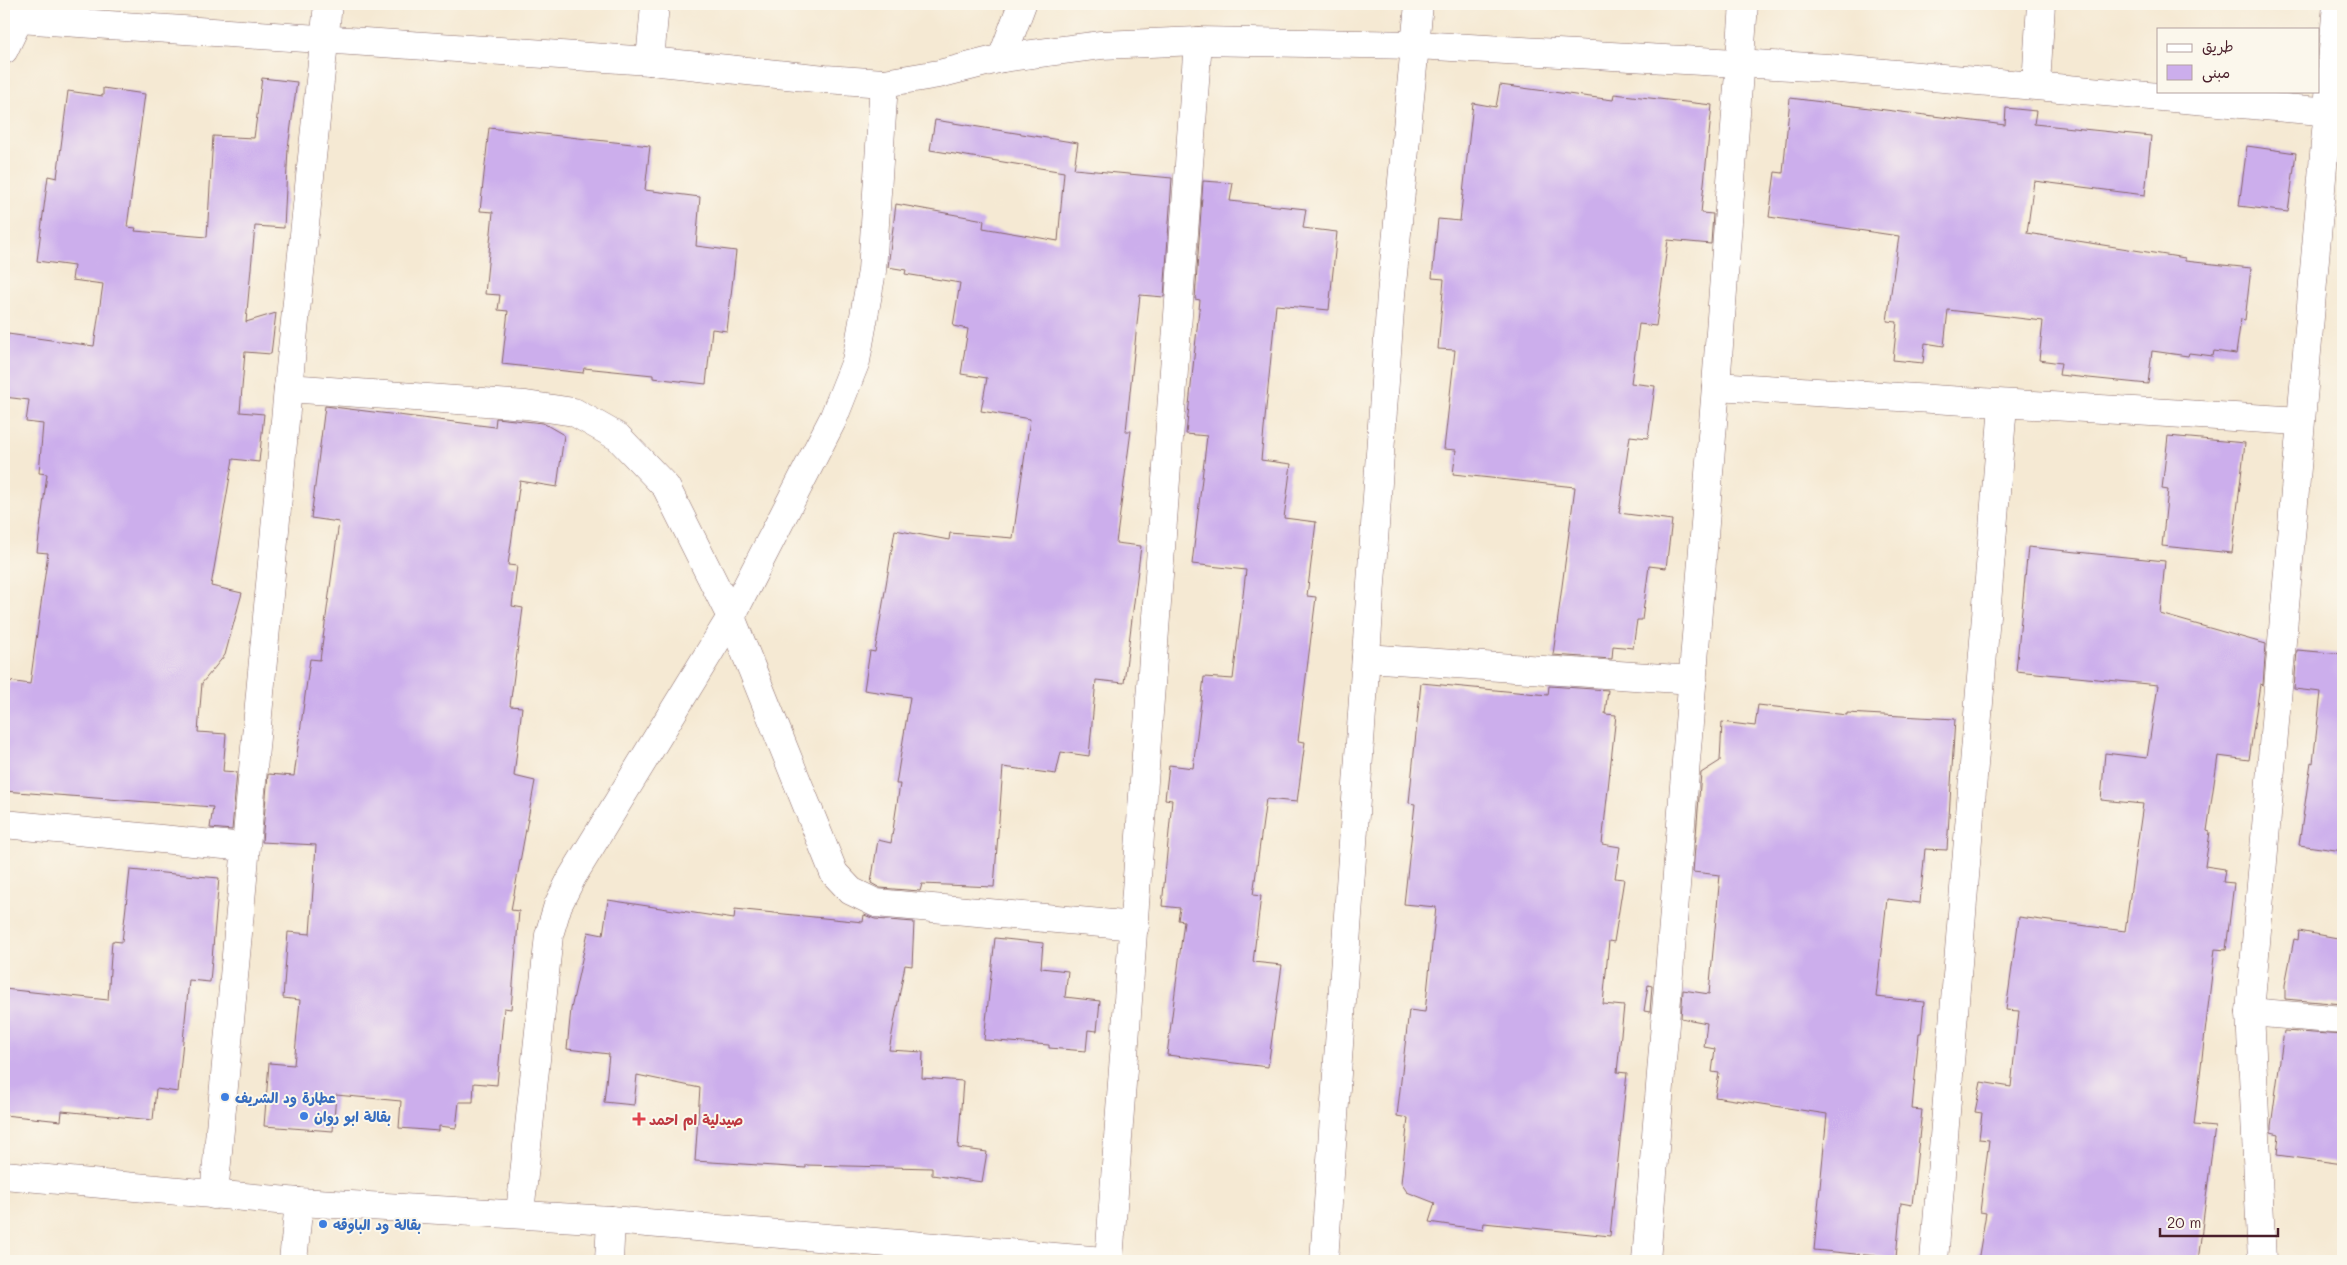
<svg xmlns="http://www.w3.org/2000/svg" width="2347" height="1265" font-family="Mali,'Playpen Sans Arabic',sans-serif">
<rect width="100%" height="100%" fill="#fbf7ec"/>
<filter id="ink" filterUnits="userSpaceOnUse"><feTurbulence type="fractalNoise" baseFrequency=".02" numOctaves="2"/><feDisplacementMap in="SourceGraphic" scale="10" xChannelSelector="R" yChannelSelector="G"/><feConvolveMatrix kernelMatrix="1 2 1 2 8 2 1 2 1" color-interpolation-filters="sRGB"/></filter>
<filter id="wash" filterUnits="userSpaceOnUse"><feTurbulence type="fractalNoise" baseFrequency=".0096" numOctaves="4" result="noise"/><feDisplacementMap in="SourceGraphic" scale="20" xChannelSelector="R" yChannelSelector="G"/><feGaussianBlur stdDeviation="1.12" result="paint"/><feColorMatrix in="noise" values="0 0 0 0 0 0 0 0 0 0 0 0 0 0 0 0 0 1.4 0 .05"/><feComposite in="paint" operator="in"/></filter>
<g filter="url(#wash)">
<rect width="100%" height="100%" fill="#f5e9d3"/>
<g id="blocks">
<!-- building -->
<g fill="#ccaeec">
<polygon points="262,78 297,82 288,148 284,228 255,226 246,322 276,313 271,354 245,352 240,412 264,414 259,462 233,459 211,586 242,593 225,655 202,683 198,732 226,734 223,771 237,772 232,830 210,828 213,807 4,791 4,712 9,681 30,684 48,553 37,552 47,474 39,473 43,424 26,422 29,400 4,397 4,364 8,334 94,346 103,284 72,280 74,266 37,261 48,176 57,178 68,91 103,96 103,88 145,94 127,227 136,228 135,231 207,237 213,136 254,138"/>
<polygon points="1500,85 1613,100 1614,94 1712,105 1701,213 1713,214 1711,244 1668,240 1656,326 1639,324 1631,383 1655,386 1648,438 1630,436 1619,513 1672,520 1666,568 1649,566 1642,620 1637,620 1633,648 1613,646 1612,659 1553,655 1575,487 1453,474 1456,450 1444,449 1455,350 1438,349 1444,279 1432,278 1438,219 1460,221 1473,103 1496,107"/>
<polygon points="1790,98 2005,125 2006,108 2036,111 2034,124 2151,136 2145,195 2034,181 2027,233 2185,258 2185,261 2251,268 2245,320 2241,319 2236,354 2214,351 2213,356 2189,353 2188,356 2152,351 2148,384 2059,375 2061,363 2039,360 2043,321 1948,310 1944,346 1925,343 1923,363 1893,360 1897,322 1887,321 1899,236 1769,217 1775,172 1783,173"/>
<polygon points="935,120 1078,143 1074,169 1172,178 1164,297 1140,295 1126,431 1131,431 1116,543 1141,546 1124,683 1096,680 1089,756 1061,752 1056,774 1003,767 994,887 922,884 920,891 880,888 871,883 878,840 891,843 900,784 896,784 910,697 864,690 870,651 875,652 895,530 949,540 950,533 1013,538 1030,419 981,411 987,378 961,374 968,329 953,326 960,283 905,274 906,270 888,267 896,204 984,220 983,228 1058,241 1064,172 930,150"/>
<polygon points="489,128 650,146 645,190 700,197 696,246 736,251 727,331 712,329 706,384 653,378 653,375 584,368 583,373 502,364 508,311 498,310 500,295 485,294 493,212 480,211"/>
<polygon points="2247,146 2296,153 2288,212 2239,206"/>
<polygon points="1203,181 1233,183 1230,201 1306,209 1303,228 1337,232 1329,310 1276,305 1261,460 1291,464 1284,518 1316,522 1307,596 1316,597 1298,741 1305,742 1297,802 1266,799 1253,895 1261,896 1253,962 1282,965 1268,1067 1167,1055 1184,921 1178,920 1180,908 1162,906 1172,800 1165,799 1169,765 1193,768 1204,677 1233,679 1246,570 1192,564 1207,436 1186,434 1200,300 1195,299"/>
<polygon points="325,406 495,427 496,418 524,421 543,423 564,435 557,487 520,481 508,565 517,566 512,606 523,608 510,706 522,707 514,776 535,781 511,910 519,911 511,1009 504,1008 497,1085 474,1083 473,1102 459,1102 456,1128 439,1126 439,1131 399,1128 401,1101 336,1095 333,1131 264,1126 269,1063 294,1065 300,1000 283,998 288,932 310,934 316,845 262,842 268,774 294,776 310,659 320,660 339,522 311,518"/>
<polygon points="2168,436 2245,443 2232,553 2162,546 2168,490 2162,489"/>
<polygon points="2028,547 2165,561 2160,614 2266,644 2263,685 2260,684 2249,760 2218,756 2207,831 2210,832 2205,866 2225,869 2223,882 2234,883 2226,950 2215,949 2194,1125 2215,1127 2198,1261 1978,1261 1986,1213 1980,1212 1989,1140 1979,1139 1982,1113 1975,1112 1981,1082 2011,1087 2019,1011 2006,1010 2019,917 2125,931 2143,804 2101,800 2105,753 2147,758 2158,685 2016,671"/>
<polygon points="2297,650 2343,654 2343,851 2299,845 2311,762 2313,763 2321,692 2294,689"/>
<polygon points="1421,683 1548,695 1549,686 1608,690 1605,714 1616,715 1602,844 1620,847 1615,878 1624,879 1614,942 1609,941 1603,1004 1624,1006 1617,1072 1627,1073 1610,1236 1484,1223 1483,1230 1429,1222 1435,1203 1407,1192 1401,1183 1408,1118 1397,1116 1409,1010 1425,1012 1436,907 1404,904 1415,804 1409,803"/>
<polygon points="1758,705 1847,715 1847,713 1955,719 1947,850 1925,849 1920,903 1887,899 1876,997 1924,1002 1921,1033 1919,1033 1912,1109 1922,1110 1912,1205 1901,1203 1896,1258 1814,1250 1827,1114 1715,1097 1719,1073 1712,1072 1715,1049 1704,1047 1707,1023 1681,1018 1683,990 1709,994 1720,875 1693,872 1701,773 1720,761 1722,722 1755,726"/>
<polygon points="130,870 219,878 210,982 189,980 178,1092 156,1089 153,1120 62,1111 61,1121 4,1115 4,989 108,1000 112,941 122,942"/>
<polygon points="608,900 734,919 735,909 863,922 864,915 875,919 914,922 912,966 905,965 889,1050 923,1052 922,1078 963,1081 958,1148 987,1152 982,1182 932,1175 932,1168 806,1165 806,1168 695,1161 700,1088 637,1075 634,1105 604,1102 609,1054 567,1049 571,1009 588,932 603,935"/>
<polygon points="2299,931 2343,939 2343,1004 2285,999 2285,985 2294,939 2298,940"/>
<polygon points="995,938 1043,943 1041,968 1068,971 1065,997 1100,1001 1097,1031 1088,1030 1086,1051 1049,1048 1049,1045 984,1040"/>
<polygon points="1648,985 1652,986 1650,1012 1644,1011"/>
<polygon points="2284,1031 2343,1035 2343,1164 2277,1155 2279,1134 2271,1132 2271,1126"/>
</g>
</g>
</g>
<g filter="url(#ink)">
<use href="#blocks" fill-opacity="0" stroke="#866666" stroke-width="1"/>
<g fill="none" stroke-linecap="round" stroke-linejoin="round">
<defs>
<g id="minor">
<polyline points="4,18 650,61 825,79 884,83 939,74 1002,58 1101,45 1198,41 1416,45 1828,68 2343,113"/>
<polyline points="4,50 26,4"/>
<polyline points="1002,58 1022,4"/>
<polyline points="650,61 655,4"/>
<polyline points="2036,85 2041,4"/>
<polyline points="1716,386 2300,421"/>
<polyline points="288,388 526,405 574,412 618,437 666,487 731,617 834,873 851,891 876,903 1135,926"/>
<polyline points="1366,658 1693,680"/>
<polyline points="4,824 245,847"/>
<polyline points="2250,1012 2343,1020"/>
<polyline points="214,1195 288,388 328,4"/>
<polyline points="520,1213 549,935 558,905 572,877 731,617 833,419 856,361 872,271 884,83"/>
<polyline points="609,1261 611,1220"/>
<polyline points="1109,1261 1198,41"/>
<polyline points="1324,1261 1391,295 1419,4"/>
<polyline points="1646,1261 1716,386 1744,4"/>
<polyline points="1934,1261 2003,405"/>
<polyline points="2262,1261 2250,1012 2337,4"/>
</g>
<g id="tertiary">
<polyline points="4,1175 299,1202 611,1220 1104,1261"/>
<polyline points="293,1261 299,1202"/>
</g>
</defs>
<!-- minor casing -->
<use href="#minor" stroke="#866666" stroke-width="29"/>
<!-- tertiary casing -->
<use href="#tertiary" stroke="#866666" stroke-width="29"/>
<!-- minor -->
<use href="#minor" stroke="#fff" stroke-width="28"/>
<!-- tertiary -->
<use href="#tertiary" stroke="#fff" stroke-width="28"/>
</g>
</g>
<!-- markers -->
<g fill="#3f7fe0" stroke="#fbf7ec" stroke-width="2">
<circle cx="225" cy="1097" r="5"/>
<circle cx="304" cy="1116" r="5"/>
<circle cx="323" cy="1224" r="5"/>
</g>
<path fill="#e0444e" stroke="#fbf7ec" stroke-width="2" d="M636.5 1111.5h5v5h5v5h-5v5h-5v-5h-5v-5h5z"/>
<g text-anchor="middle" dominant-baseline="central" stroke-width="4" stroke-linejoin="round" paint-order="stroke">
<!-- shop labels -->
<g font-size="14" font-weight="bold" fill="#366cbe" stroke="#fbf7ec" text-anchor="start">
<text x="235" y="1097">عطارة ود الشريف</text>
<text x="314" y="1116">بقالة ابو روان</text>
<text x="333" y="1224">بقالة ود الباوقه</text>
</g>
<!-- health labels -->
<g font-size="14" font-weight="bold" fill="#be3a42" stroke="#fbf7ec" text-anchor="start">
<text x="649" y="1119">صيدلية ام احمد</text>
</g>
</g>
<!-- margin -->
<rect width="2347" height="1265" fill="none" stroke="#fbf7ec" stroke-width="20"/>
<!-- legend -->
<rect x="2157" y="28" width="162" height="65" fill="#fbf7ec" stroke="#b4a19f"/>
<rect x="2167" y="44" width="25" height="8" fill="#ffffff" stroke="#b4a19f"/>
<text x="2202" y="52" font-size="15" fill="#4a1f2b">طريق</text>
<rect x="2167" y="65" width="25" height="15" fill="#ccaeec" stroke="#b4a19f"/>
<text x="2202" y="78" font-size="15" fill="#4a1f2b">مبنى</text>
<!-- scale -->
<path d="M2160 1228v8h118v-8" fill="none" stroke="#4a1f2b" stroke-width="2.5"/>
<text x="2167" y="1228" font-size="15" fill="#4a1f2b" stroke="#fbf7ec" stroke-width="4" paint-order="stroke">20 m</text>
</svg>
